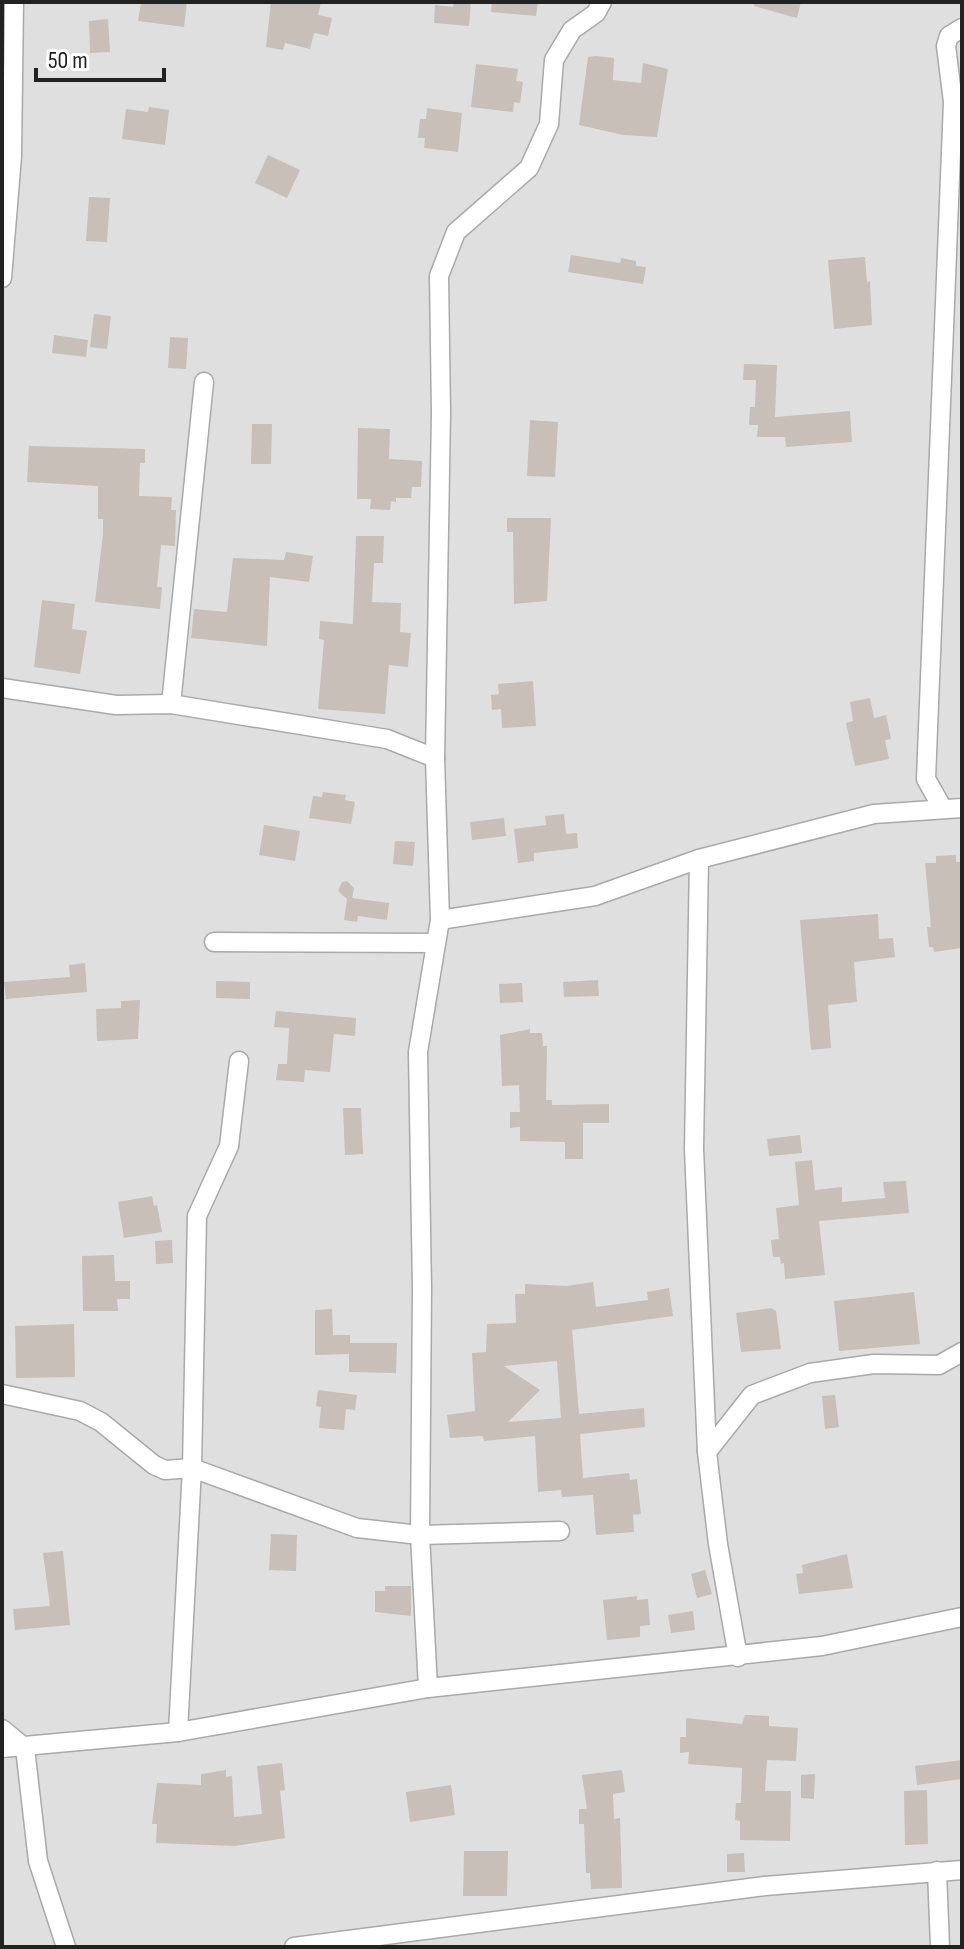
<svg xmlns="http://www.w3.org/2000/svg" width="964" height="1949" font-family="'Sofia Sans Condensed',sans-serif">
<rect width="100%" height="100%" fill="#f2efe9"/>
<!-- residential -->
<rect fill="#e0dfdf" x="2" y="2" width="960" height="1945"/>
<!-- building -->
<g fill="#c7bfb8" fill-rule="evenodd">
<polygon points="141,2 187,2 184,27 138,21"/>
<polygon points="271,2 321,2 318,15 332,18 328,36 314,33 310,49 285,43 283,50 266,47"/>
<polygon points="454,2 471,2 469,26 434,23 435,5 453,7"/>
<polygon points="492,2 538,2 536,16 491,12"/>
<polygon points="755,2 801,2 797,18 754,6"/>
<polygon points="108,19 110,52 90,53 89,21"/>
<polygon points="596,56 614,58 613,80 641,83 643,63 668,69 657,137 623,135 579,125 588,57"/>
<polygon points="476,64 518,69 516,81 523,82 520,103 514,102 513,112 471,107"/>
<polygon points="149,107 169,110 165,145 122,139 126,109 148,112"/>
<polygon points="427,108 462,113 458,152 424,148 425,138 418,138 420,119 426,119"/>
<polygon points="268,155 300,170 287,198 255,183"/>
<polygon points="89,197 110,198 107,242 86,241"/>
<polygon points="571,255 620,263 621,258 636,261 636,266 646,267 643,284 568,272"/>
<polygon points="865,257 867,282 870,281 872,325 834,329 828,260"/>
<polygon points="94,314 111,316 107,349 90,347"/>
<polygon points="54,335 88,340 86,357 52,353"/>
<polygon points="170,337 188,338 186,369 168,368"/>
<polygon points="744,364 777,365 775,417 850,411 852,442 786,447 785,437 757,437 758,425 749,425 750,407 755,407 756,380 743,380"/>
<polygon points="530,420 558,422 555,477 527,476"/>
<polygon points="252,424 272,424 271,464 251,464"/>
<polygon points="358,428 390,429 389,459 422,461 421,487 412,487 411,498 396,498 396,502 391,501 390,510 370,509 371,499 357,499"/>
<polygon points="29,446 145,449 145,463 140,463 139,496 172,497 171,510 176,510 175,546 161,545 157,587 162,587 160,609 95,602 103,534 103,519 98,519 98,486 27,482"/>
<polygon points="507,518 551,518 547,601 514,604 513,532 507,532"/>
<polygon points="356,536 384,536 383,563 374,563 372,602 401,603 400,632 411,633 408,667 389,665 385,714 318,709 324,640 319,639 320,621 353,624"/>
<polygon points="286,552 313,556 309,582 270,577 267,646 191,638 194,609 227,612 233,558 284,560"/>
<polygon points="42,600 75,604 72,629 87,631 80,674 34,667"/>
<polygon points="533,681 536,726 502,728 501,709 492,710 491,695 499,694 498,684"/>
<polygon points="870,698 874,718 886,715 891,739 885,740 889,759 855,766 846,723 853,721 850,702"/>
<polygon points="323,792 346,795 345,800 355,802 351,824 309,818 313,796 322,797"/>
<polygon points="564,814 566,834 577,833 578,848 534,853 534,861 518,863 514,829 546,825 545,816"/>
<polygon points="504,818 506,836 472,840 470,822"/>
<polygon points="264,825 300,831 295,861 259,855"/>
<polygon points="395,841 415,842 413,866 393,864"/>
<polygon points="956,855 956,862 962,862 962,948 934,952 933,947 929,947 927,927 931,927 925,863 936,863 936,856"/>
<polygon points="347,881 354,888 352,898 389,903 387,920 358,916 357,922 344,920 347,899 338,891 342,882"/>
<polygon points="878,914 879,939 893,938 895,957 854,962 857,1002 828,1005 831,1048 811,1050 800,920"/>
<polygon points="85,963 87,992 6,999 4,982 70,977 69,965"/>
<polygon points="598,980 599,996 564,997 563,982"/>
<polygon points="216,981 250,982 250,999 216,998"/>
<polygon points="522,983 523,1002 500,1003 499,984"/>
<polygon points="140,1000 138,1039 97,1041 96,1009 121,1008 121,1001"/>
<polygon points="276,1011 356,1018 355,1036 334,1034 330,1072 305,1070 304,1082 276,1080 278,1064 287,1064 289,1028 274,1027"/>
<polygon points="530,1029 530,1033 542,1033 543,1046 547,1046 546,1100 552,1100 552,1105 609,1104 609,1123 583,1123 583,1159 565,1159 565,1142 520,1141 520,1127 510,1128 510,1112 520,1112 519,1085 502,1086 500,1035"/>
<polygon points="343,1108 361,1108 363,1154 345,1155"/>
<polygon points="800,1135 802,1153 769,1156 767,1139"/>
<polygon points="812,1160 815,1190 842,1187 842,1202 885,1198 883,1182 906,1181 909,1213 819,1221 825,1275 785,1279 784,1263 781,1264 780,1257 773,1257 771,1240 779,1239 776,1208 799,1205 795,1162"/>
<polygon points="152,1196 154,1206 157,1205 162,1232 124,1238 118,1202"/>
<polygon points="172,1240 173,1263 156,1264 155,1241"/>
<polygon points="114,1255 115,1281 130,1281 130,1299 117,1299 118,1311 83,1311 82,1256"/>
<path d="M 593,1282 L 596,1307 L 648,1300 L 647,1292 L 669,1288 L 673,1316 L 572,1330 L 579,1414 L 644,1408 L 645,1427 L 580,1434 L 583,1478 L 629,1473 L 630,1480 L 637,1479 L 641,1514 L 633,1515 L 634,1532 L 596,1535 L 593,1495 L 562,1497 L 561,1490 L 538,1492 L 535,1436 L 484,1441 L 483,1436 L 450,1438 L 447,1415 L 475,1411 L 472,1353 L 486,1352 L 487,1324 L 516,1323 L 515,1294 L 525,1294 L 525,1284 L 567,1286 ZM 557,1361 L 561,1418 L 508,1422 L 540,1390 L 504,1366 Z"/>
<polygon points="914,1292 920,1344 839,1351 834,1301"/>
<polygon points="771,1308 776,1311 781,1349 741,1352 736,1313"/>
<polygon points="332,1309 333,1335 350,1335 350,1343 397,1343 396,1373 349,1372 349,1354 315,1355 315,1310"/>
<polygon points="74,1324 75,1377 16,1378 15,1326"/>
<polygon points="318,1390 357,1395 355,1410 346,1409 344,1430 319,1428 321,1407 316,1406"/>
<polygon points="835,1395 839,1427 825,1429 822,1396"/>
<polygon points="271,1534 297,1535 296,1571 269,1570"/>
<polygon points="63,1551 70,1625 15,1630 13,1609 50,1606 43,1553"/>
<polygon points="847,1554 853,1588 799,1594 796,1574 803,1573 802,1565"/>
<polygon points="705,1570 712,1594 697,1598 691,1574"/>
<polygon points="385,1586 411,1586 411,1616 375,1612 375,1591 385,1591"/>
<polygon points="637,1596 637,1600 648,1599 650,1625 640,1626 640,1637 607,1640 603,1600"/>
<polygon points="693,1611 695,1630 671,1633 668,1615"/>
<polygon points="745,1715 769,1716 769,1726 798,1728 796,1761 767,1760 765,1791 791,1791 790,1841 740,1840 740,1821 735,1820 736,1803 741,1803 742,1768 688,1764 689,1752 680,1753 680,1737 686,1737 686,1718 742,1724"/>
<polygon points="962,1760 962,1779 917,1785 915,1766"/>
<polygon points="282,1763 285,1790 280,1791 285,1838 235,1846 156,1843 157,1824 152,1824 157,1783 201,1785 201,1774 226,1770 226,1777 232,1776 234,1817 262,1814 257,1766"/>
<polygon points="622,1770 625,1792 613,1794 614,1819 620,1818 622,1888 591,1889 590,1873 586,1873 584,1824 579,1824 579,1809 587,1809 582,1775"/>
<polygon points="815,1774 814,1799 801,1798 801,1775"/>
<polygon points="451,1785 455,1815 410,1822 406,1792"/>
<polygon points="927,1790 928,1844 905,1845 904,1791"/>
<polygon points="464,1851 508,1851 507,1896 463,1896"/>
<polygon points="744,1853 745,1872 727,1872 727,1854"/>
</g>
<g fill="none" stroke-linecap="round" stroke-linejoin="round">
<defs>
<g id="minor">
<polyline points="2,278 12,156 14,2"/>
<polyline points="2,688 116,705 171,704 387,739 435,758"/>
<polyline points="171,704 204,382"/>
<polyline points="943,809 926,779 953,102 946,46 949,36 962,28"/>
<polyline points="699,859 694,1149 707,1452"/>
<polyline points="440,920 595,896 699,859 874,814 962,808"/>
<polyline points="214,942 436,943"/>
<polyline points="2,1394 80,1411 101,1422 154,1465 165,1470 192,1468 357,1528 420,1535 560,1531"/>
<polyline points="738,1657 718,1544 707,1452 752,1395 810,1373 874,1364 939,1365 962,1352"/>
<polyline points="428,1688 420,1535 422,1289 418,1052 440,920 435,758 441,413 439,276 456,232 529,168 549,124 554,60 572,30 596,13 602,2"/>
<polyline points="2,1729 25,1748 38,1861 66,1947"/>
<polyline points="178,1732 192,1468 197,1216 229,1146 239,1061"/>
<polyline points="2,1748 178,1732 428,1688 822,1646 962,1617"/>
<polyline points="937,1871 940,1947"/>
<polyline points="294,1947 765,1886 962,1870"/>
</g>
</defs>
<!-- minor casing -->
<use href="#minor" stroke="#a9a9a9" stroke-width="21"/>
<!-- minor -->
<use href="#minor" stroke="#fff" stroke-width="18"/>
</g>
<!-- border -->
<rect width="964" height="1949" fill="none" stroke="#222222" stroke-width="8"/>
<!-- scale -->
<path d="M36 68v12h128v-12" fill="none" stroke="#222222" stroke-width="4"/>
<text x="48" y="68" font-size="24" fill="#222222" stroke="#ffffff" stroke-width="6" paint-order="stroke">50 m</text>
</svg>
